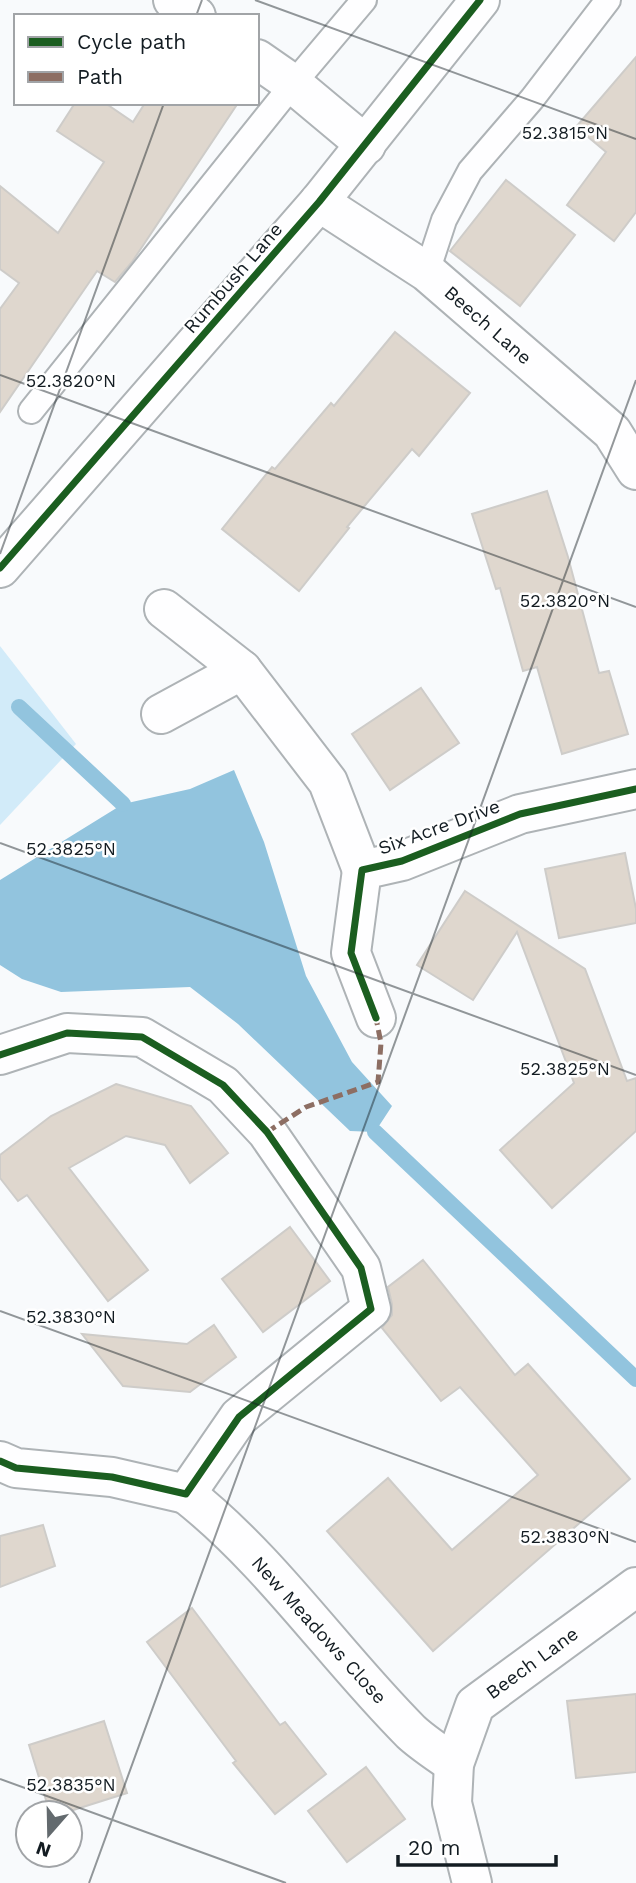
<svg xmlns="http://www.w3.org/2000/svg" width="636" height="1883" font-family="'Work Sans',sans-serif">
<rect width="100%" height="100%" fill="#f8fafc"/>
<!-- green -->
<polygon fill="#d2ebf9" points="0,646 76,744 0,825"/>
<!-- water -->
<polygon fill="#92c4de" points="234,770 264,842 306,976 352,1062 392,1106 375,1132 350,1131 238,1024 190,987 61,992 22,979 0,965 0,880 123,804 190,789"/>
<g fill="none" stroke-linecap="round" stroke-linejoin="round">
<!-- stream -->
<g stroke="#92c4de" stroke-width="16">
<polyline points="19,707 123,804"/>
<polyline points="375,1132 636,1379"/>
</g>
</g>
<!-- building -->
<g fill="#dfd7ce" stroke="#ceccc9" stroke-width="2">
<polygon points="636,57 636,212 614,241 567,205 606,152 576,127"/>
<polygon points="75,103 105,103 133,122 145,103 238,103 132,262 115,282 97,271 0,412 0,309 19,283 0,269 0,186 58,233 104,162 57,131"/>
<polygon points="506,180 575,235 520,306 450,251"/>
<polygon points="395,332 470,393 419,456 412,449 347,527 349,528 299,591 222,529 272,467 275,469 331,403 334,406"/>
<polygon points="547,491 568,557 599,673 609,671 628,734 562,754 537,667 523,671 500,588 496,589 472,514"/>
<polygon points="421,688 459,743 390,790 352,734"/>
<polygon points="625,853 636,909 636,923 559,938 545,869"/>
<polygon points="465,891 585,969 627,1081 636,1078 636,1131 552,1208 500,1150 574,1083 517,932 473,1000 417,965"/>
<polygon points="116,1084 191,1106 228,1153 190,1183 165,1145 126,1136 69,1168 148,1270 108,1301 27,1195 18,1201 0,1178 0,1155 51,1116"/>
<polygon points="290,1227 330,1281 263,1332 222,1279"/>
<polygon points="423,1260 515,1375 528,1364 630,1479 433,1651 327,1531 388,1478 452,1550 538,1475 460,1387 441,1401 382,1328 392,1315 392,1304 388,1287"/>
<polygon points="214,1325 236,1357 190,1392 123,1386 82,1334 187,1344"/>
<polygon points="43,1525 55,1566 0,1587 0,1536"/>
<polygon points="192,1608 280,1725 285,1722 326,1774 275,1814 233,1763 236,1761 147,1642"/>
<polygon points="636,1694 636,1772 576,1778 567,1701"/>
<polygon points="104,1721 127,1793 64,1813 50,1813 29,1745"/>
<polygon points="366,1767 405,1819 347,1862 308,1811"/>
</g>
<g fill="none" stroke-linecap="round" stroke-linejoin="round">
<defs>
<g id="service">
<polyline points="427,272 444,220 470,171 532,99 608,0"/>
<polyline points="31,411 293,84 364,0"/>
</g>
<g id="minor">
<polyline points="173,0 196,16"/>
<polyline points="257,59 293,84 366,145"/>
<polyline points="319,202 427,272 612,432 636,470"/>
<polyline points="164,609 242,670 328,782 362,870"/>
<polyline points="161,714 242,670"/>
<polyline points="376,1018 351,953 362,870 402,861 520,814 636,789"/>
<polyline points="0,1055 67,1033 142,1037 223,1085 267,1132 361,1268 371,1309 239,1417 186,1494 112,1477 16,1468 0,1461"/>
<path d="M 186,1494 C 272,1562 334,1655 411,1732 C 424,1744 440,1754 454,1764"/>
<polyline points="472,1883 452,1803 454,1764 475,1705 636,1587"/>
</g>
<polyline id="tertiary" points="0,568 319,202 480,0"/>
</defs>
<!-- service casing -->
<use href="#service" stroke="#aeb3b6" stroke-width="28"/>
<!-- minor casing -->
<use href="#minor" stroke="#aeb3b6" stroke-width="42"/>
<!-- tertiary casing -->
<use href="#tertiary" stroke="#aeb3b6" stroke-width="42"/>
<!-- service -->
<use href="#service" stroke="#fefeff" stroke-width="24"/>
<!-- minor -->
<use href="#minor" stroke="#fefeff" stroke-width="38"/>
<!-- tertiary -->
<use href="#tertiary" stroke="#fefeff" stroke-width="38"/>
<!-- quiet -->
<polyline stroke="#8d6e63" stroke-width="5" stroke-dasharray="10 5" stroke-linecap="butt" points="267,1132 306,1107 378,1082 381,1043 376,1018"/>
<defs>
<g id="cycleway">
<polyline points="0,568 319,202 480,0"/>
<polyline points="376,1018 351,953 362,870 402,861 520,814 636,789"/>
<polyline points="0,1055 67,1033 142,1037 223,1085 267,1132 361,1268 371,1309 239,1417 186,1494 112,1477 16,1468 0,1461"/>
</g>
</defs>
<!-- cycleway casing -->
<use href="#cycleway" stroke="#fff" stroke-width="11"/>
<!-- cycleway -->
<use href="#cycleway" stroke="#1b5e20" stroke-width="7"/>
</g>
<!-- ticks -->
<path fill="none" stroke="#131c22" stroke-width="2" stroke-opacity="0.45" d="M 255,0 L 636,139M 196,16 L 202,0M 0,375 L 636,607M 0,554 L 164,103M 0,843 L 636,1075M 0,1311 L 636,1542M 0,1779 L 286,1883M 89,1883 L 636,380"/>
<g text-anchor="middle" dominant-baseline="central" stroke-width="5" stroke-linejoin="round" paint-order="stroke">
<!-- street labels -->
<g font-size="19" fill="#131c22" stroke="#fff">
<text transform="translate(233 278) rotate(-49)">Rumbush Lane</text>
<text transform="translate(488 325) rotate(41)">Beech Lane</text>
<text transform="translate(439 827) rotate(-20)">Six Acre Drive</text>
<text transform="translate(319 1630) rotate(48)">New Meadows Close</text>
<text transform="translate(532 1663) rotate(-36)">Beech Lane</text>
</g>
</g>
<g font-size="18" text-anchor="middle" fill="#131c22" stroke="#fff" stroke-width="5" stroke-linejoin="round" paint-order="stroke">
<text x="565" y="139">52.3815°N</text>
<text x="71" y="387">52.3820°N</text>
<text x="565" y="607">52.3820°N</text>
<text x="71" y="855">52.3825°N</text>
<text x="565" y="1075">52.3825°N</text>
<text x="71" y="1323">52.3830°N</text>
<text x="565" y="1543">52.3830°N</text>
<text x="71" y="1791">52.3835°N</text>
</g>
<!-- legend -->
<rect x="14" y="14" width="245" height="91" fill="#ffffff" stroke="#a1a4a7" stroke-width="2"/>
<rect x="28" y="37" width="35" height="10" fill="#1b5e20" stroke="#a1a4a7" stroke-width="2"/>
<text x="77" y="49" font-size="21" fill="#131c22">Cycle path</text>
<rect x="28" y="72" width="35" height="10" fill="#8d6e63" stroke="#a1a4a7" stroke-width="2"/>
<text x="77" y="84" font-size="21" fill="#131c22">Path</text>
<!-- north arrow -->
<g transform="translate(49 1834) rotate(200)"><circle r="33" fill="#ffffff" stroke="#a1a4a7" stroke-width="2"/>
<path d="M0-5L12 26L0 18L-12 26Z" fill="#636a6e"/>
<text y="-10" font-size="19" font-weight="bold" text-anchor="middle" fill="#131c22">N</text>
</g>
<!-- scale -->
<path d="M398 1855v10h158v-10" fill="none" stroke="#131c22" stroke-width="3.5"/>
<text x="408" y="1855" font-size="21" fill="#131c22" stroke="#ffffff" stroke-width="5" paint-order="stroke">20 m</text>
</svg>
